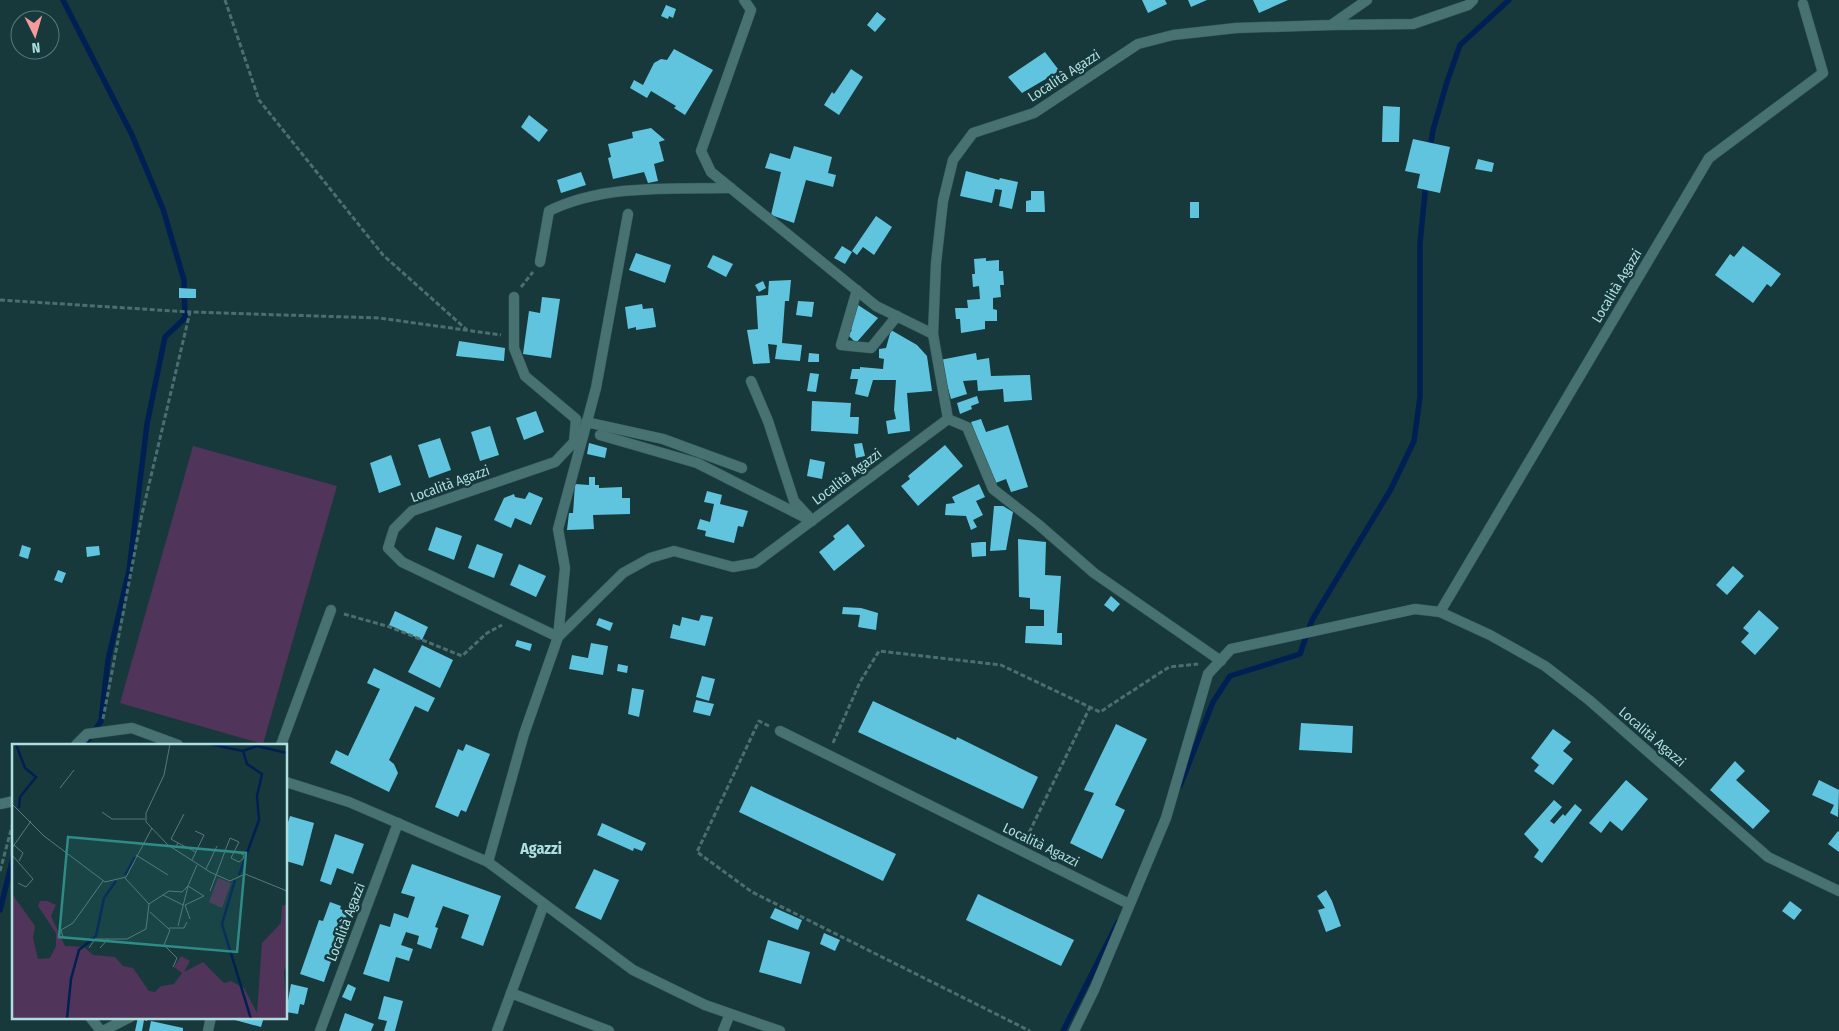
<svg xmlns="http://www.w3.org/2000/svg" width="1839" height="1031" font-family="'Fira Sans Condensed',sans-serif">
<rect width="100%" height="100%" fill="#17393b"/>
<!-- green -->
<polygon fill="#513459" points="193,446 337,486 263,744 120,703"/>
<g fill="none" stroke-linecap="round" stroke-linejoin="round">
<!-- stream -->
<g stroke="#002053" stroke-width="5.5">
<polyline points="63,0 132,135 163,209 184,280 185,318 165,337 147,424 129,571 108,660 101,721 85,745"/>
<polyline points="1430,149 1433,130 1447,82 1460,45 1509,0"/>
<polyline points="1180,786 1213,702 1230,676 1300,654 1312,620 1391,489 1414,441 1420,397 1420,243 1426,183"/>
<polyline points="0,910 14,854"/>
<polyline points="1063,1031 1118,922"/>
</g>
</g>
<!-- building -->
<g fill="#61c4df">
<polygon points="1142,0 1165,0 1167,4 1148,13"/>
<polygon points="1188,0 1207,0 1191,7"/>
<polygon points="1253,0 1288,0 1259,13"/>
<polygon points="666,5 676,9 673,18 669,16 668,19 661,16"/>
<polygon points="877,12 886,19 875,32 867,25"/>
<polygon points="674,49 713,70 685,115 674,108 676,106 651,91 647,98 630,88 634,80 643,85 654,63 661,59 667,60"/>
<polygon points="1045,52 1058,69 1056,73 1022,93 1008,77"/>
<polygon points="851,69 863,77 839,115 824,105 832,92 834,94"/>
<polygon points="1383,106 1400,107 1399,142 1382,142"/>
<polygon points="529,115 548,130 539,142 521,127"/>
<polygon points="651,128 665,140 659,142 664,161 654,164 658,181 648,183 644,172 613,179 608,158 611,157 608,144 633,138 632,132"/>
<polygon points="1413,139 1450,147 1440,193 1417,188 1420,174 1405,171"/>
<polygon points="794,146 832,157 828,173 836,175 833,187 806,180 794,223 771,215 781,172 765,168 770,153 790,159"/>
<polygon points="1478,159 1494,163 1492,172 1475,169"/>
<polygon points="966,171 999,180 1000,178 1018,182 1012,209 999,206 1002,190 995,189 992,203 960,196"/>
<polygon points="581,172 586,185 561,193 557,180"/>
<polygon points="1031,191 1044,191 1045,212 1026,212 1026,201 1031,200"/>
<rect x="1190" y="202" width="9" height="16"/>
<polygon points="876,216 892,227 874,255 863,247 857,255 852,251"/>
<polygon points="842,246 852,252 845,264 834,258"/>
<polygon points="1743,246 1781,274 1771,287 1767,284 1753,303 1715,275 1730,254 1734,257"/>
<polygon points="636,253 671,265 665,283 629,270"/>
<polygon points="713,255 733,264 726,277 707,267"/>
<polygon points="986,258 986,261 999,260 999,271 1003,271 1004,285 1000,285 1001,297 993,298 993,309 997,310 997,321 985,321 985,329 961,333 960,319 956,319 955,308 968,308 967,300 980,299 979,286 973,287 972,274 975,274 974,259"/>
<polygon points="791,280 789,301 785,301 782,343 802,345 800,361 775,359 777,345 768,344 770,363 753,364 747,330 758,329 756,296 768,295 769,281"/>
<polygon points="763,281 766,288 759,292 755,285"/>
<polygon points="179,288 196,289 196,298 179,298"/>
<polygon points="542,297 560,299 551,358 523,354 529,311 540,313"/>
<polygon points="798,301 814,302 812,317 796,315"/>
<polygon points="642,304 643,309 653,308 656,327 636,330 636,327 628,329 625,307"/>
<polygon points="858,305 878,318 856,343 848,335 852,330 850,329 852,312"/>
<polygon points="891,330 917,345 927,356 932,391 907,393 910,431 888,434 886,421 896,419 894,410 896,380 873,380 868,397 855,394 858,379 850,379 852,369 860,369 860,367 883,369 884,359 879,358 879,349 886,348"/>
<polygon points="459,341 505,348 504,361 456,356"/>
<polygon points="809,353 819,354 819,362 808,362"/>
<polygon points="976,353 977,360 989,358 991,376 1030,375 1032,400 1004,402 1003,389 978,391 977,380 963,381 967,394 951,399 940,360"/>
<polygon points="810,373 819,374 816,392 807,391"/>
<polygon points="977,396 979,403 971,406 972,409 960,414 957,403"/>
<polygon points="812,401 851,403 850,417 859,417 858,434 811,431"/>
<polygon points="536,411 544,432 524,440 516,418"/>
<polygon points="981,419 986,432 1008,425 1028,487 1011,492 1006,479 993,484 971,422"/>
<polygon points="490,426 499,455 480,461 471,432"/>
<polygon points="440,438 451,470 429,478 418,445"/>
<polygon points="589,443 607,448 605,458 587,454"/>
<polygon points="862,443 865,456 856,458 854,444"/>
<polygon points="945,445 963,466 918,506 901,486 910,479 908,476"/>
<polygon points="391,455 401,485 379,493 370,463"/>
<polygon points="810,459 825,462 822,479 807,476"/>
<polygon points="589,477 595,477 595,485 599,485 599,488 622,487 622,498 630,498 630,514 593,515 594,529 567,530 569,513 573,513 575,484 589,485"/>
<polygon points="979,484 985,497 976,501 983,515 973,520 977,527 971,530 966,516 945,515 946,504 955,503 952,497"/>
<polygon points="707,491 722,495 720,504 748,511 743,527 738,526 734,543 705,536 706,531 697,529 700,519 710,522 714,504 704,502"/>
<polygon points="529,492 543,498 531,525 515,518 511,528 494,520 504,498 514,494 515,497 525,499"/>
<polygon points="994,506 1003,506 1013,512 1006,550 990,551"/>
<polygon points="848,524 865,546 834,571 819,552 835,539 833,536"/>
<polygon points="436,527 462,536 454,560 428,550"/>
<polygon points="1018,539 1046,542 1045,575 1061,576 1057,633 1062,633 1062,645 1025,643 1026,626 1044,626 1044,610 1030,609 1030,598 1019,597"/>
<polygon points="981,542 986,542 986,556 972,557 971,543"/>
<polygon points="477,544 503,554 494,578 468,568"/>
<polygon points="22,545 31,548 28,559 19,556"/>
<polygon points="99,546 100,555 87,557 86,547"/>
<polygon points="519,564 546,576 536,597 510,585"/>
<polygon points="1733,566 1744,576 1727,595 1716,585"/>
<polygon points="58,570 66,573 62,583 54,580"/>
<polygon points="1111,596 1120,604 1113,612 1104,605"/>
<polygon points="843,607 861,608 878,613 876,630 858,627 860,615 842,614"/>
<polygon points="1759,610 1779,628 1755,655 1741,642 1749,633 1743,628"/>
<polygon points="395,611 428,627 422,640 389,625"/>
<polygon points="701,615 713,617 705,646 670,638 673,624 680,626 682,617 699,621"/>
<polygon points="599,618 613,623 610,631 596,625"/>
<polygon points="517,640 532,644 530,651 515,646"/>
<polygon points="591,643 608,646 603,675 569,669 572,655 588,658"/>
<polygon points="422,645 453,660 440,688 408,672"/>
<polygon points="618,664 628,666 627,673 617,671"/>
<polygon points="374,668 435,698 428,712 415,706 389,760 394,764 398,773 389,792 330,763 336,750 348,756 380,689 367,683"/>
<polygon points="702,676 715,679 709,701 696,697"/>
<polygon points="632,688 644,690 639,717 628,714"/>
<polygon points="696,700 714,704 710,716 693,712"/>
<polygon points="873,701 956,740 957,737 1038,777 1023,809 858,732"/>
<polygon points="1301,723 1353,726 1352,753 1299,750"/>
<polygon points="1116,724 1147,739 1115,805 1125,810 1102,859 1070,843 1094,793 1084,790"/>
<polygon points="1553,729 1571,742 1563,751 1573,759 1553,785 1534,771 1539,765 1531,758"/>
<polygon points="466,744 490,754 466,812 461,810 458,817 435,807 458,749 463,751"/>
<polygon points="1735,761 1745,771 1736,780 1770,811 1753,829 1710,790"/>
<polygon points="1626,780 1648,799 1622,831 1610,821 1601,833 1589,823"/>
<polygon points="1819,780 1839,790 1838,817 1830,813 1834,805 1812,795"/>
<polygon points="751,786 896,854 883,881 739,812"/>
<polygon points="1554,800 1562,807 1550,821 1554,824 1563,814 1565,816 1575,804 1582,810 1542,863 1534,857 1539,850 1524,834"/>
<polygon points="290,816 314,823 303,866 286,861 286,829"/>
<polygon points="602,823 646,843 642,851 634,848 633,851 597,835"/>
<polygon points="1838,831 1839,832 1839,852 1828,844"/>
<polygon points="335,834 364,844 353,874 337,868 331,885 320,881"/>
<polygon points="412,864 501,896 483,946 461,938 469,915 443,906 435,927 438,928 431,949 417,944 419,936 406,932 401,945 413,949 409,961 396,957 389,982 363,974 380,924 390,927 394,913 408,918 415,897 401,893"/>
<polygon points="594,869 619,880 601,920 575,908"/>
<polygon points="1326,890 1332,901 1341,926 1326,932 1318,910 1325,908 1317,896"/>
<polygon points="978,894 1074,940 1061,966 966,920"/>
<polygon points="1790,901 1802,910 1794,920 1782,911"/>
<polygon points="330,902 341,906 340,909 348,912 324,982 300,974 319,920 323,921"/>
<polygon points="775,908 802,920 798,930 770,918"/>
<polygon points="824,933 840,940 835,951 820,944"/>
<polygon points="768,940 810,952 801,984 759,972"/>
<polygon points="291,984 308,988 304,1005 300,1004 298,1014 286,1012"/>
<polygon points="348,984 356,988 351,1001 342,997"/>
<polygon points="384,996 403,1001 395,1031 384,1031 387,1021 378,1019"/>
<polygon points="345,1013 374,1024 371,1031 339,1031"/>
<polygon points="138,1017 148,1017 147,1021 144,1020 142,1031 135,1031"/>
<polygon points="236,1017 264,1017 261,1027 235,1020"/>
<polygon points="151,1021 183,1028 183,1031 149,1031"/>
</g>
<g fill="none" stroke-linecap="round" stroke-linejoin="round">
<defs>
<g id="street">
<polyline points="744,0 751,10 701,151 711,172 876,306 933,334"/>
<polyline points="1331,25 1413,24 1468,5 1473,0"/>
<path d="M 540,262 L 549,211 C 604,184 670,189 731,188"/>
<polyline points="857,290 841,345 871,348 897,316"/>
<polyline points="514,297 514,348 525,376 576,419 574,442 555,462 412,511 394,529 388,548 402,562 558,637 565,568 558,529 596,388 628,214"/>
<polyline points="751,381 768,421 794,501 808,516"/>
<polyline points="586,422 663,439 742,468"/>
<polyline points="600,435 697,463 812,521"/>
<polyline points="1440,612 1709,158 1823,73 1803,4"/>
<polyline points="1221,661 1094,573 1039,525 993,489 967,427 948,419 933,334 936,263 943,201 953,160 973,133 1034,113 1138,44 1173,35 1236,28 1331,25 1367,0"/>
<polyline points="780,731 1129,904"/>
<polyline points="76,745 87,734 132,728 178,745"/>
<polyline points="281,745 331,610"/>
<polyline points="286,782 349,802 488,862 633,970 705,1005 780,1031"/>
<polyline points="0,804 14,801"/>
<polyline points="488,862 524,734 558,637 623,573 650,558 674,551 733,567 755,563 948,419"/>
<polyline points="511,993 609,1031"/>
<polyline points="90,1017 101,1031"/>
<polyline points="103,1031 130,1017"/>
<polyline points="208,1031 211,1017"/>
<polyline points="320,1031 398,823"/>
<polyline points="497,1031 544,904"/>
<polyline points="723,1031 730,1014"/>
<polyline points="1074,1031 1094,990 1166,818 1208,674 1231,649 1415,609 1440,612 1490,635 1545,666 1589,700 1768,857 1839,891"/>
</g>
</defs>
<!-- street casing -->
<use href="#street" stroke="#325759" stroke-width="11"/>
<!-- path -->
<g stroke="#496f71" stroke-width="3" stroke-dasharray="5 2.5" stroke-linecap="butt">
<polyline points="225,0 259,100 383,255 467,330"/>
<polyline points="521,287 533,272"/>
<polyline points="0,300 190,312"/>
<polyline points="344,614 390,627 462,656 487,633 502,625"/>
<polyline points="103,719 142,514 190,312 379,318 501,335"/>
<polyline points="769,726 759,721 697,852 752,892 1030,1031"/>
<polyline points="833,743 860,682 879,651 1001,665 1100,712 1169,667 1198,664"/>
<polyline points="1026,839 1090,707"/>
<polyline points="0,871 14,819"/>
</g>
<!-- street -->
<use href="#street" stroke="#487172" stroke-width="10"/>
</g>
<g text-anchor="middle" dominant-baseline="central" stroke-width="5" stroke-linejoin="round" paint-order="stroke">
<!-- street labels -->
<g font-size="14" fill="#afdee0" stroke="#17393b">
<text transform="translate(1064 76) rotate(-33)">Località Agazzi</text>
<text transform="translate(1617 286) rotate(-59)">Località Agazzi</text>
<text transform="translate(847 477) rotate(-37)">Località Agazzi</text>
<text transform="translate(450 484) rotate(-20)">Località Agazzi</text>
<text transform="translate(1652 737) rotate(41)">Località Agazzi</text>
<text transform="translate(1041 845) rotate(26)">Località Agazzi</text>
<text transform="translate(346 922) rotate(-69)">Località Agazzi</text>
</g>
<!-- quarter labels -->
<g font-size="16" font-weight="bold" fill="#afdee0" stroke="#17393b">
<text x="541" y="848">Agazzi</text>
</g>
</g>
<!-- overview -->
<g transform="translate(12 744)">
<rect width="275" height="275" fill="#17393b"/>
<path d="M 206,134 L 219,139 L 210,164 L 197,158 ZM 0,150 L 23,182 L 21,194 L 26,215 L 38,214 L 44,202 L 44,189 L 26,162 L 28,157 L 35,157 L 44,161 L 39,172 L 53,202 L 72,203 L 81,211 L 103,213 L 111,222 L 121,224 L 137,247 L 143,248 L 149,242 L 162,240 L 170,229 L 162,223 L 169,212 L 178,217 L 172,228 L 191,218 L 212,239 L 219,237 L 232,244 L 245,269 L 250,199 L 269,179 L 270,162 L 275,160 L 275,220 L 272,228 L 275,275 L 0,275 Z" fill="#513459"/>
<path fill="none" stroke="#002053" stroke-width="2.5" d="M 4,0 L 13,24 L 24,33 L 8,53 L 7,64M 197,0 L 231,7 L 245,2 L 275,9M 113,131 L 123,113M 227,131 L 247,76 L 245,52 L 250,30 L 235,20 L 231,7M 223,136 L 210,180 L 239,275M 55,275 L 59,235 L 67,206 L 84,192 L 92,154 L 104,137"/>
<path fill="none" stroke="#547b7d" stroke-width="1" d="M 158,0 L 152,31 L 134,69 L 134,78 L 156,101 L 198,128 L 218,137 L 233,130 L 275,147M 48,44 L 62,26M 0,60 L 32,92 L 93,138 L 114,133 L 140,84M 90,68 L 100,75 L 133,75M 166,99 L 184,108M 2,101 L 11,109 L 7,117M 0,104 L 19,77M 163,104 L 166,99 L 159,95 L 172,70M 0,111 L 21,135 L 14,143 L 6,139M 124,111 L 156,131M 180,116 L 192,91 L 183,87M 194,125 L 205,102M 198,147 L 218,94 L 227,98 L 219,114 L 227,118 L 231,115 L 232,111 L 224,108M 151,151 L 171,161M 137,160 L 157,147 L 170,148 L 176,142 L 185,121M 138,168 L 158,186 L 152,201 L 165,214 L 161,223M 166,182 L 176,142 L 192,152 L 173,161 L 178,175M 157,184 L 172,184 L 175,178M 51,193 L 49,186 L 61,179 L 91,137M 77,204 L 83,195 L 96,195M 88,204 L 96,195 L 115,195 L 134,185 L 137,160 L 113,134"/>
<path fill="#2f8b85" fill-opacity="0.15" stroke="#2f8b85" stroke-width="2.5" d="M 56,93 L 234,109 L 225,208 L 47,193 Z"/>
<rect width="275" height="275" fill="none" stroke="#afdee0" stroke-width="2.5"/>
</g>
<!-- north arrow -->
<g transform="translate(35 35) rotate(175)"><circle r="24" fill="#17393b" stroke="#547b7d"/>
<path d="M0-4L9 19L0 12L-9 19Z" fill="#f59b9c"/>
<text y="-8" font-size="14" font-weight="bold" text-anchor="middle" fill="#afdee0">N</text>
</g>
</svg>
